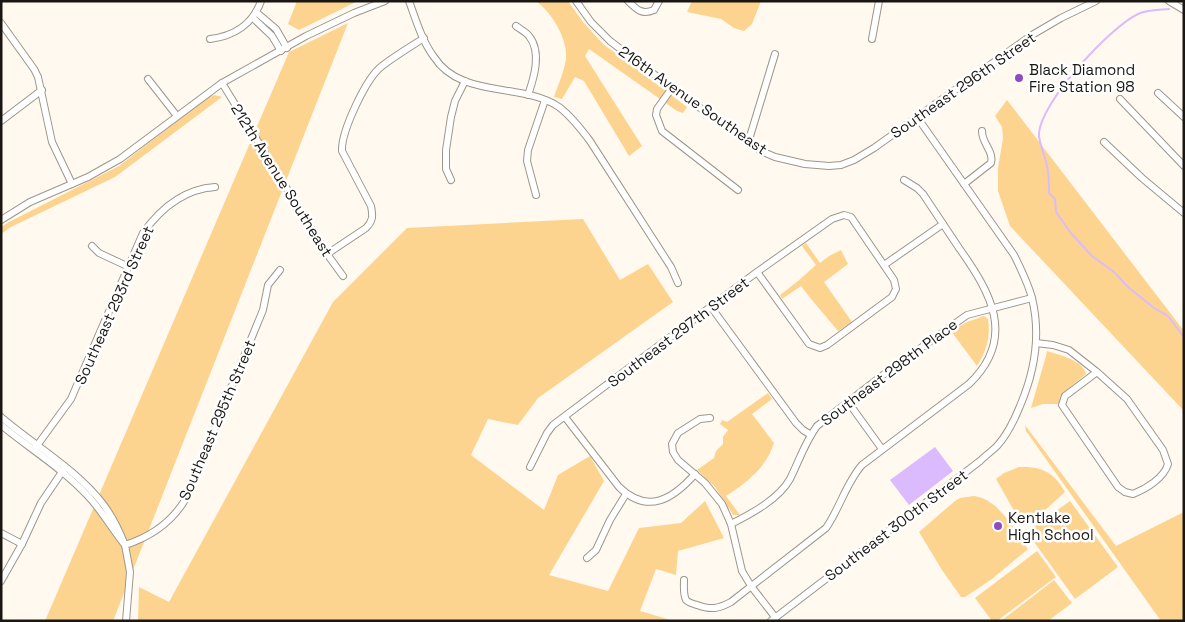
<svg xmlns="http://www.w3.org/2000/svg" width="1185" height="622" font-family="'Space Grotesk',sans-serif">
<rect width="100%" height="100%" fill="#fff9ef"/>
<!-- green -->
<g fill="#fdd48f">
<polygon points="297,1 358,1 299,30 288,24"/>
<path d="M 536,1 L 568,1 L 583,22 L 603,44 L 687,107 L 683,113 L 677,111 L 589,49 L 585,56 L 642,146 L 629,156 L 584,81 L 575,77 L 562,99 L 554,97 C 558,85 564,72 566,59 C 568,39 552,13 536,1 Z"/>
<polygon points="692,1 761,1 752,24 744,31 734,28 721,19 687,12"/>
<polygon points="348,23 113,621 45,621 289,52"/>
<polygon points="215,95 222,97 115,177 11,227 1,234 1,227 9,222 119,166 208,97"/>
<polygon points="1007,100 1184,331 1184,411 1010,226 998,191 998,168 1003,138 1002,127 995,116"/>
<polygon points="583,219 620,280 648,264 673,302 538,398 518,425 488,419 471,455 544,510 558,475 590,456 604,481 549,575 608,591 639,528 681,523 705,501 724,538 678,551 676,575 656,569 640,611 674,621 138,621 139,587 169,602 333,302 407,228"/>
<path d="M 806,243 L 820,263 L 829,256 L 841,250 L 848,264 L 824,282 L 852,322 L 838,331 C 826,316 813,302 801,286 L 782,299 L 780,295 L 798,281 L 816,265 L 802,246 Z"/>
<path d="M 984,316 L 988,319 C 991,336 986,352 977,366 L 951,331 L 967,322 Z"/>
<path d="M 1047,351 C 1059,355 1083,360 1086,374 L 1064,392 L 1059,404 L 1043,404 L 1031,408 L 1046,356 Z"/>
<path d="M 768,393 L 772,399 L 752,414 L 774,443 C 766,468 747,482 726,496 L 740,515 L 733,515 L 715,487 L 697,470 L 714,458 L 716,451 L 723,444 L 723,437 L 728,430 L 720,424 L 722,420 L 727,422 Z"/>
<polygon points="1025,425 1116,546 1184,512 1184,621 1161,621 1026,431"/>
<path d="M 1019,467 C 1041,466 1054,472 1065,492 L 1044,511 L 1026,523 L 1021,523 L 996,479 L 1004,473 Z"/>
<path d="M 974,496 C 999,499 1014,530 1028,549 L 992,579 L 965,597 L 961,597 L 942,570 L 919,532 L 955,501 L 960,498 Z"/>
<polygon points="1070,501 1118,567 1075,599 1027,532"/>
<polygon points="1037,551 1056,577 997,621 992,621 975,598"/>
<polygon points="1054,580 1072,603 1048,621 1001,621"/>
</g>
<!-- water -->
<polygon fill="#dcbafe" points="935,447 953,471 909,505 890,480"/>
<g fill="none" stroke-linecap="round" stroke-linejoin="round">
<!-- stream -->
<path stroke="#dcbafe" stroke-width="2" d="M 1169,9 C 1159,10 1146,10 1138,14 C 1110,27 1041,102 1039,133 C 1038,142 1046,157 1047,166 C 1049,175 1049,184 1049,193 L 1055,199 L 1056,212 L 1070,232 L 1092,256 L 1114,272 L 1128,287 L 1154,308 L 1168,316 L 1184,337"/>
<defs>
<g id="minor">
<path d="M 409,1 C 416,20 422,41 434,57 C 461,99 522,82 559,107 C 571,116 581,129 590,141 L 671,267 L 678,283"/>
<polyline points="576,1 591,22 610,41 672,88 761,151 775,157 805,164 829,166 841,165 854,160 874,148 1032,35 1061,18 1096,1"/>
<path d="M 628,1 C 637,10 642,15 654,10 L 659,1"/>
<polyline points="1169,1 1184,10"/>
<polyline points="256,12 276,29 287,48"/>
<polyline points="253,18 272,36 281,51"/>
<polyline points="1,23 34,69 38,77 52,142 72,184"/>
<path d="M 516,26 C 520,29 526,32 529,36 C 542,52 534,78 528,95"/>
<path d="M 210,39 C 234,36 253,24 261,1"/>
<polyline points="872,39 879,1"/>
<polyline points="148,79 177,116"/>
<polyline points="222,83 327,254 343,276"/>
<polyline points="672,88 657,109 656,115 662,131 738,190"/>
<polyline points="1158,93 1184,117"/>
<polyline points="1120,99 1184,166"/>
<polyline points="1,121 42,90"/>
<polyline points="1104,142 1142,178 1184,213"/>
<polyline points="748,143 775,54"/>
<polyline points="451,180 446,169 446,150 451,117 455,101 465,81"/>
<path d="M 964,184 L 991,163 C 994,151 982,144 982,131"/>
<polyline points="536,195 527,161 528,150 545,100"/>
<polyline points="1,220 30,202 88,177 120,159 222,83 306,36 354,13 385,1"/>
<polyline points="92,246 99,253 129,267"/>
<path d="M 327,254 L 366,228 C 373,221 373,216 371,206 L 342,151 C 341,132 366,78 382,66 C 395,56 410,47 424,38"/>
<polyline points="884,265 943,224"/>
<polyline points="711,307 796,423 803,430 811,435"/>
<path d="M 1036,343 L 1053,345 L 1069,350 L 1097,372 L 1127,399 L 1163,450 L 1168,464 C 1164,478 1146,489 1133,494 L 1125,492 L 1118,487 L 1062,405 L 1065,396 L 1097,372"/>
<polyline points="848,402 882,449"/>
<path d="M 1,417 C 35,446 76,469 103,504 C 113,517 119,530 125,545 C 112,529 102,511 88,496 C 62,468 30,449 1,425"/>
<path d="M 565,417 L 619,487 C 648,515 673,499 695,474"/>
<polyline points="710,418 700,419 678,433 672,444 673,452 678,460 705,483 722,504 731,524 742,571 751,586 775,617"/>
<path d="M 36,447 L 71,399 L 143,233 C 161,208 184,189 215,187"/>
<polyline points="530,467 547,433 553,425 757,272 832,219 844,215 851,217 894,280 896,289 892,297 827,345 820,348 809,344 757,272"/>
<path d="M 731,524 C 751,514 779,499 790,479 C 799,461 805,442 817,426 L 883,375 L 967,315 L 1032,298"/>
<polyline points="1,533 22,544"/>
<polyline points="587,558 596,550 610,520 626,494"/>
<path d="M 684,580 C 684,586 683,594 686,600 C 689,603 693,604 697,605 C 711,610 718,609 731,602 L 826,528 C 840,508 846,483 862,465 L 969,384 C 1017,338 991,293 959,248 C 947,230 935,212 923,194 L 917,188 L 904,180"/>
<polyline points="1,581 22,544 41,503 64,469"/>
<path d="M 126,621 L 130,572 L 125,545 C 150,537 171,523 185,500 L 263,310 L 268,285 L 280,270"/>
<path d="M 771,621 L 980,461 C 985,456 992,451 997,446 C 1008,434 1014,421 1020,406 C 1035,371 1041,335 1032,298 C 1028,283 1021,269 1014,255 L 917,117"/>
</g>
</defs>
<!-- minor casing -->
<use href="#minor" stroke="#9d968b" stroke-width="8"/>
<!-- minor -->
<use href="#minor" stroke="#fff" stroke-width="6"/>
</g>
<!-- markers -->
<g fill="#8e4cc1" stroke="#fff" stroke-width="2">
<circle cx="1019" cy="78" r="5"/>
<circle cx="998" cy="526" r="5"/>
</g>
<g text-anchor="middle" dominant-baseline="central" stroke-width="5" stroke-linejoin="round" paint-order="stroke">
<!-- poi labels -->
<g font-size="15" fill="#1a1713" stroke="#fff" text-anchor="start">
<text x="1029" y="69">Black Diamond<tspan x="1029" dy="17">Fire Station 98</tspan></text>
<text x="1008" y="517">Kentlake<tspan x="1008" dy="17">High School</tspan></text>
</g>
<!-- street labels -->
<g font-size="15" fill="#1a1713" stroke="#fff">
<text transform="translate(963 85) rotate(-35)">Southeast 296th Street</text>
<text transform="translate(693 100) rotate(35)">216th Avenue Southeast</text>
<text transform="translate(282 180) rotate(58)">212th Avenue Southeast</text>
<text transform="translate(114 305) rotate(-66)">Southeast 293rd Street</text>
<text transform="translate(678 332) rotate(-37)">Southeast 297th Street</text>
<text transform="translate(889 372) rotate(-37)">Southeast 298th Place</text>
<text transform="translate(217 420) rotate(-67)">Southeast 295th Street</text>
<text transform="translate(896 525) rotate(-37)">Southeast 300th Street</text>
</g>
</g>
<!-- border -->
<rect width="1185" height="622" fill="none" stroke="#1a1713" stroke-width="5"/>
</svg>
